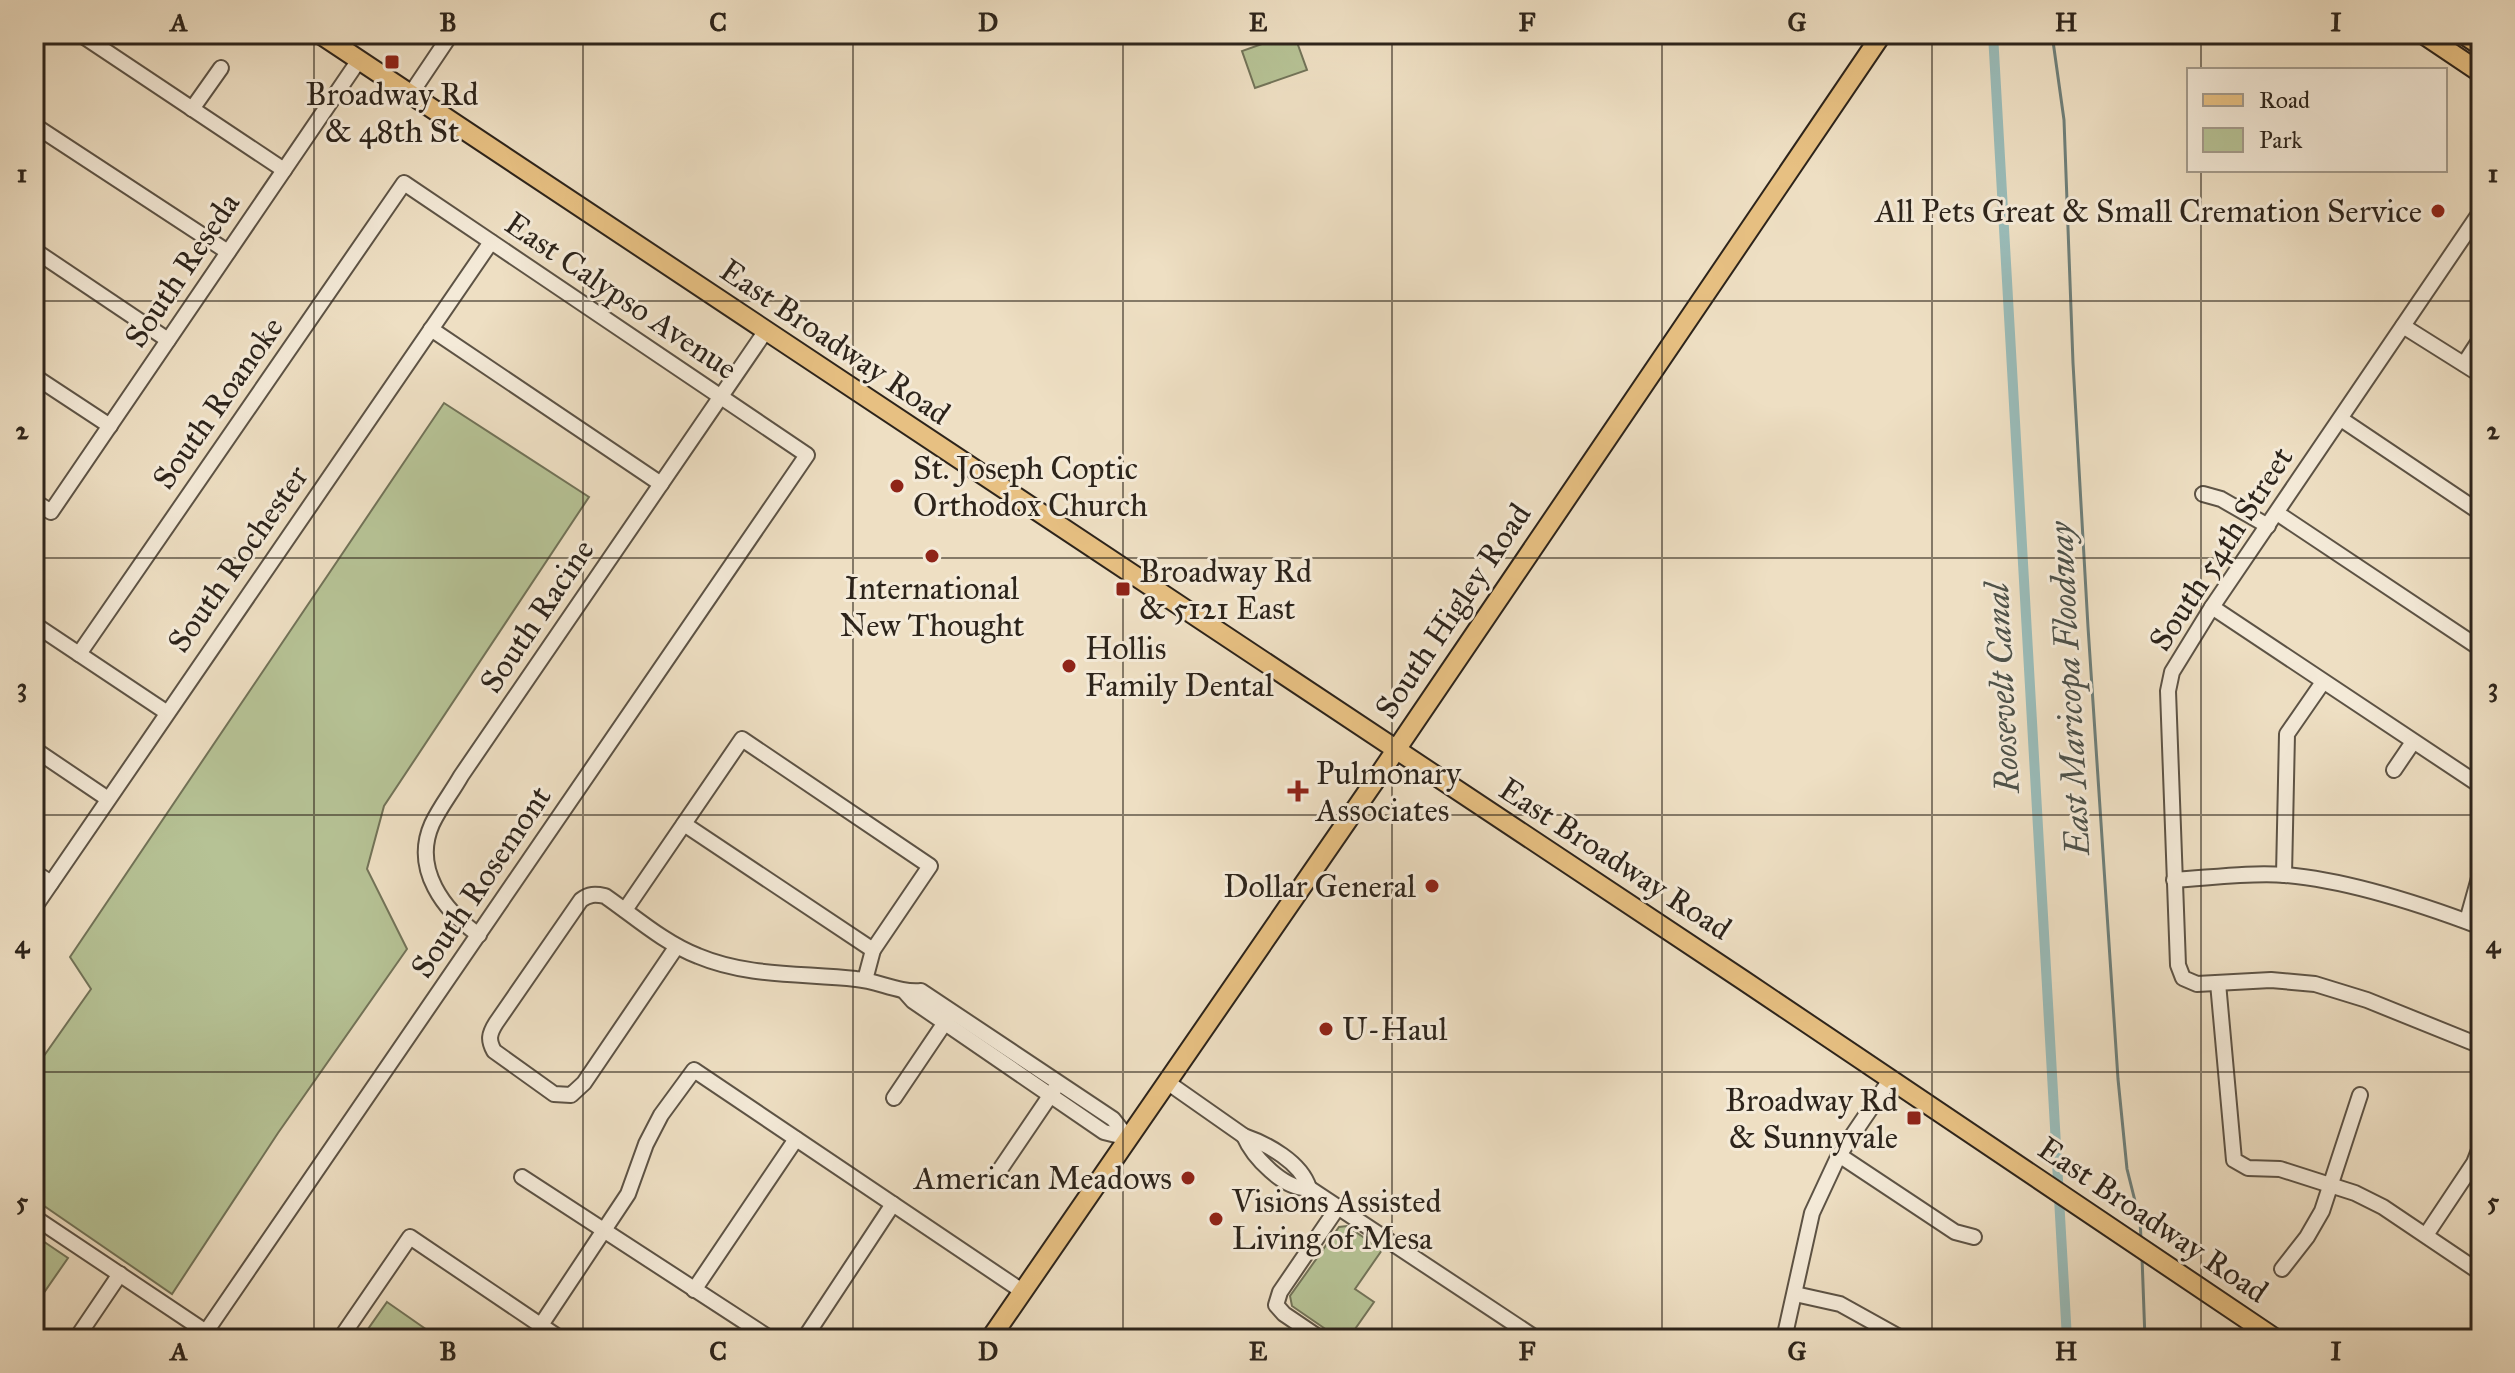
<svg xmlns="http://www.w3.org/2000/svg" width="2515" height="1373" font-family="'IM FELL Great Primer',serif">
<rect width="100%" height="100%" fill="#eedfc3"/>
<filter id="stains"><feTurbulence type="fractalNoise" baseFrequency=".0025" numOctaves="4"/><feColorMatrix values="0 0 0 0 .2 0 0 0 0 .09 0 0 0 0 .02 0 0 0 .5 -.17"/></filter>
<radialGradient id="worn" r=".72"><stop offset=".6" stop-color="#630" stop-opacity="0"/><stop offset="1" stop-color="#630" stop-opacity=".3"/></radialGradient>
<!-- green -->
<g fill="#b6c295" stroke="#727358" stroke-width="2">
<polygon points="1290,34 1294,34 1307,70 1255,88 1242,51"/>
<polygon points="444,403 589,497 384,806 367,869 407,949 278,1133 172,1294 34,1199 34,1070 91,989 70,957"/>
<polygon points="1347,1226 1382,1250 1355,1289 1374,1302 1348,1339 1340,1339 1292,1306 1290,1296 1339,1227"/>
<polygon points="34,1235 68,1258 34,1307"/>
<polygon points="387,1302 440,1339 361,1339"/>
</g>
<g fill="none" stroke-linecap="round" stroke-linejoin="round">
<!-- stream -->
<g stroke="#6e7f7a" stroke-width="3">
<polyline points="2052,34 2064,120 2073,363 2088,627 2118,1079 2127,1169 2140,1221 2141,1238"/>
<polyline points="2142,1257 2145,1339"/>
</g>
<!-- canal -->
<polyline stroke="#9abcb9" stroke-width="10" points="1993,34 2067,1339"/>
<defs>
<g id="minor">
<polyline points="80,34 284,170"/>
<polyline points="410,95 451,34"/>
<polyline points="192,109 221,68"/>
<polyline points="34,125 228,252"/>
<polyline points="2481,211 2212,607 2172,672 2168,691 2178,965 2183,978 2197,984 2271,980 2315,984 2367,1000 2481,1046"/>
<polyline points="34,250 168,340"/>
<polyline points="2403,326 2481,375"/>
<polyline points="431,329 661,484"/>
<polyline points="2464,364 2481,338"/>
<polyline points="34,376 110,426"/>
<polyline points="2341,419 2481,513"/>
<polyline points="2203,494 2221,499 2268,526"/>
<polyline points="34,501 51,512 359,60"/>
<polyline points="2277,513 2481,649"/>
<polyline points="2212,607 2481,786"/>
<polyline points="34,624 166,712"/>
<polyline points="79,654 404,183 807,455 201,1339"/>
<polyline points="34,749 108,799"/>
<polyline points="2394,770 2413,742"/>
<polyline points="684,824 873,950"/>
<polyline points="34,872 51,883"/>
<polyline points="2284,875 2287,734 2323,682"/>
<path d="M 2174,880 C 2209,878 2250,872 2285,875 C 2346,880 2423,905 2481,927"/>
<polyline points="34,908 491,242"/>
<polyline points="625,910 742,739 930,866 873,950 865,980"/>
<polyline points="2467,921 2481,871"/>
<path d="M 479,935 C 444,911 412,869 432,824 C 440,807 452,792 461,776 L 765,332"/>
<path d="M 677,946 L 584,1083 L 571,1095 L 554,1094 L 494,1051 C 488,1040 489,1034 496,1023 L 581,900 C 589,894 595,894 605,896 C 634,916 664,943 698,956 C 748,977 802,973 856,979 C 879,981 898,993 921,991 L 1113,1119 L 1128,1138"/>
<polyline points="2218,983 2234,1160 2248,1168 2280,1169 2355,1193 2383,1207 2481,1273"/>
<polyline points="905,992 913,1001 1104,1132 1128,1138"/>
<path d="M 1167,1082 L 1244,1136 C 1267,1144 1301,1162 1309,1188"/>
<polyline points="894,1098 948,1018"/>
<path d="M 1244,1136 C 1253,1157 1284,1190 1309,1188 L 1537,1339"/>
<polyline points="1839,1155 1955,1232 1974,1237"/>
<polyline points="997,1174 1054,1090"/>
<polyline points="522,1177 771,1339"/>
<polyline points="34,1217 206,1332"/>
<polyline points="2426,1235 2474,1163 2481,1145"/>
<polyline points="2282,1269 2307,1237 2322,1211 2360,1095"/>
<polyline points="694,1290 796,1139"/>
<polyline points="1795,1294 1840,1304 1903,1339"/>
<polyline points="541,1325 628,1194 646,1144 661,1115 694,1070 1022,1291"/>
<polyline points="76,1339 120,1274"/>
<polyline points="340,1339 410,1237 561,1339"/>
<polyline points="804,1339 893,1204"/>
<polyline points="1321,1339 1284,1314 1276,1305 1280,1292 1338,1207"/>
<polyline points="1784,1339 1812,1213 1839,1155 1890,1080"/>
</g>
<g id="major">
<polyline points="320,34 1743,980 2276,1339"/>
<polyline points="2423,34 2481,73"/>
<polyline points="2463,34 2481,46"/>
<polyline points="990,1339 1381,772 1882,34"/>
</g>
</defs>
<!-- minor casing -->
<use href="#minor" stroke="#5d5345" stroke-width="18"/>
<!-- major casing -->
<use href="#major" stroke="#2d241b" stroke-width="22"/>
<!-- minor -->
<use href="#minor" stroke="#f4ead8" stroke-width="14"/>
<!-- major -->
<use href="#major" stroke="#e7c082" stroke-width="18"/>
</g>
<!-- grid -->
<path fill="none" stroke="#2d241b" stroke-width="2" stroke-opacity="0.55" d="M 314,34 L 314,1339M 583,34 L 583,1339M 853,34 L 853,1339M 1123,34 L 1123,1339M 1392,34 L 1392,1339M 1662,34 L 1662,1339M 1932,34 L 1932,1339M 2201,34 L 2201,70M 2201,170 L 2201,1339M 34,301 L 2481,301M 34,558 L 2481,558M 34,815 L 2481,815M 34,1072 L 2481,1072"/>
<!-- markers -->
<g fill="#8f2418" stroke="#f4ead8" stroke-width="3">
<rect x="384" y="54" width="16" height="16" rx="4"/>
<circle cx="2438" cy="211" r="8"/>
<circle cx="897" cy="486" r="8"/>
<circle cx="932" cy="556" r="8"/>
<rect x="1115" y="581" width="16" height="16" rx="4"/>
<circle cx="1069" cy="666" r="8"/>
<path d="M1294 779h8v8h8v8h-8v8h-8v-8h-8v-8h8z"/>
<circle cx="1432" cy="886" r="8"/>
<circle cx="1326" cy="1029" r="8"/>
<rect x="1906" y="1110" width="16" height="16" rx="4"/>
<circle cx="1188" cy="1178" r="8"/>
<circle cx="1216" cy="1219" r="8"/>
</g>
<g text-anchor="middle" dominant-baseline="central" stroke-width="6" stroke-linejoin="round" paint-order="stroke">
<!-- poi labels -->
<g font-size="32" fill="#2d241b" stroke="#f4ead8" text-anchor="start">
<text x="392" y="94" text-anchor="middle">Broadway Rd<tspan x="392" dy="37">&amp; 48th St</tspan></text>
<text x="2422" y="211" text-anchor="end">All Pets Great &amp; Small Cremation Service</text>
<text x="913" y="468">St. Joseph Coptic<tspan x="913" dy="37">Orthodox Church</tspan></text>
<text x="1139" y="571">Broadway Rd<tspan x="1139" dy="37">&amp; 5121 East</tspan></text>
<text x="932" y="588" text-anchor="middle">International<tspan x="932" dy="37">New Thought</tspan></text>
<text x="1085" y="648">Hollis<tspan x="1085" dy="37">Family Dental</tspan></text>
<text x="1316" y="773">Pulmonary<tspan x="1316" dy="37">Associates</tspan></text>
<text x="1416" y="886" text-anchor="end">Dollar General</text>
<text x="1342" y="1029">U-Haul</text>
<text x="1898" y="1100" text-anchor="end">Broadway Rd<tspan x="1898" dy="37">&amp; Sunnyvale</tspan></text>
<text x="1172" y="1178" text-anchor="end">American Meadows</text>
<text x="1232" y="1201">Visions Assisted<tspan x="1232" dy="37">Living of Mesa</tspan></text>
</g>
<!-- street labels -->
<g font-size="32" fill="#2d241b" stroke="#f4ead8">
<text transform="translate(182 270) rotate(-56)">South Reseda</text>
<text transform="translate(621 296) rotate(34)">East Calypso Avenue</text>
<text transform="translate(835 342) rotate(34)">East Broadway Road</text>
<text transform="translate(218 403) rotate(-55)">South Roanoke</text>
<text transform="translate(2221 549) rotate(-57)">South 54th Street</text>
<text transform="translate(238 559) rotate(-55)">South Rochester</text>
<text transform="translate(1453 611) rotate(-56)">South Higley Road</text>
<text transform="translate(537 616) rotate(-56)">South Racine</text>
<text transform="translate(1615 859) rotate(33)">East Broadway Road</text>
<text transform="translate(481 882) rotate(-56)">South Rosemont</text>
<text transform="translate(2153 1220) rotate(34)">East Broadway Road</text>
</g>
<!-- water labels -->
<g font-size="34" font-style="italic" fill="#4e524a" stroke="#f4ead8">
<text transform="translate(2002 688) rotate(-93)">Roosevelt Canal</text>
<text transform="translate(2069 689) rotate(-93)">East Maricopa Floodway</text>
</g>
</g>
<!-- margin -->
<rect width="2515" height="1373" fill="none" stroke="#eedfc3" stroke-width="88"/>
<!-- legend -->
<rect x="2187" y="68" width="260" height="104" fill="#f4ead8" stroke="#a49b8c" stroke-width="2"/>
<rect x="2203" y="94" width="40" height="12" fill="#e7c082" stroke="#a49b8c" stroke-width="2"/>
<text x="2259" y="108" font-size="24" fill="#2d241b">Road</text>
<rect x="2203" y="128" width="40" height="24" fill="#b6c295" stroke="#a49b8c" stroke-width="2"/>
<text x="2259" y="148" font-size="24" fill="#2d241b">Park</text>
<rect x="44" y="44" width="2427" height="1285" fill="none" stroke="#2d241b" stroke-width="3"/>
<g font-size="26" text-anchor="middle" font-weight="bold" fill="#2d241b">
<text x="179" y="31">A</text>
<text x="448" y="31">B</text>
<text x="718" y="31">C</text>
<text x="988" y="31">D</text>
<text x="1258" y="31">E</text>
<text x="1527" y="31">F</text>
<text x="1797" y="31">G</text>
<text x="2066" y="31">H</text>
<text x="2336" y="31">I</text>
<text x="22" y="182">1</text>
<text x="2493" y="182">1</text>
<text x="22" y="439">2</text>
<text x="2493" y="439">2</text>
<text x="22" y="696">3</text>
<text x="2493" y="696">3</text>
<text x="22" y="953">4</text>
<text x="2493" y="953">4</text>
<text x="22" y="1210">5</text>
<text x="2493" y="1210">5</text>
<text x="179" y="1360">A</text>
<text x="448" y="1360">B</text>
<text x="718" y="1360">C</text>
<text x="988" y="1360">D</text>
<text x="1258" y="1360">E</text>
<text x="1527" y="1360">F</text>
<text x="1797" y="1360">G</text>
<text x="2066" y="1360">H</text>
<text x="2336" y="1360">I</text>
</g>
<rect width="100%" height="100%" filter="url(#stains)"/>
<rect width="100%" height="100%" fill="url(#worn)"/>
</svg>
